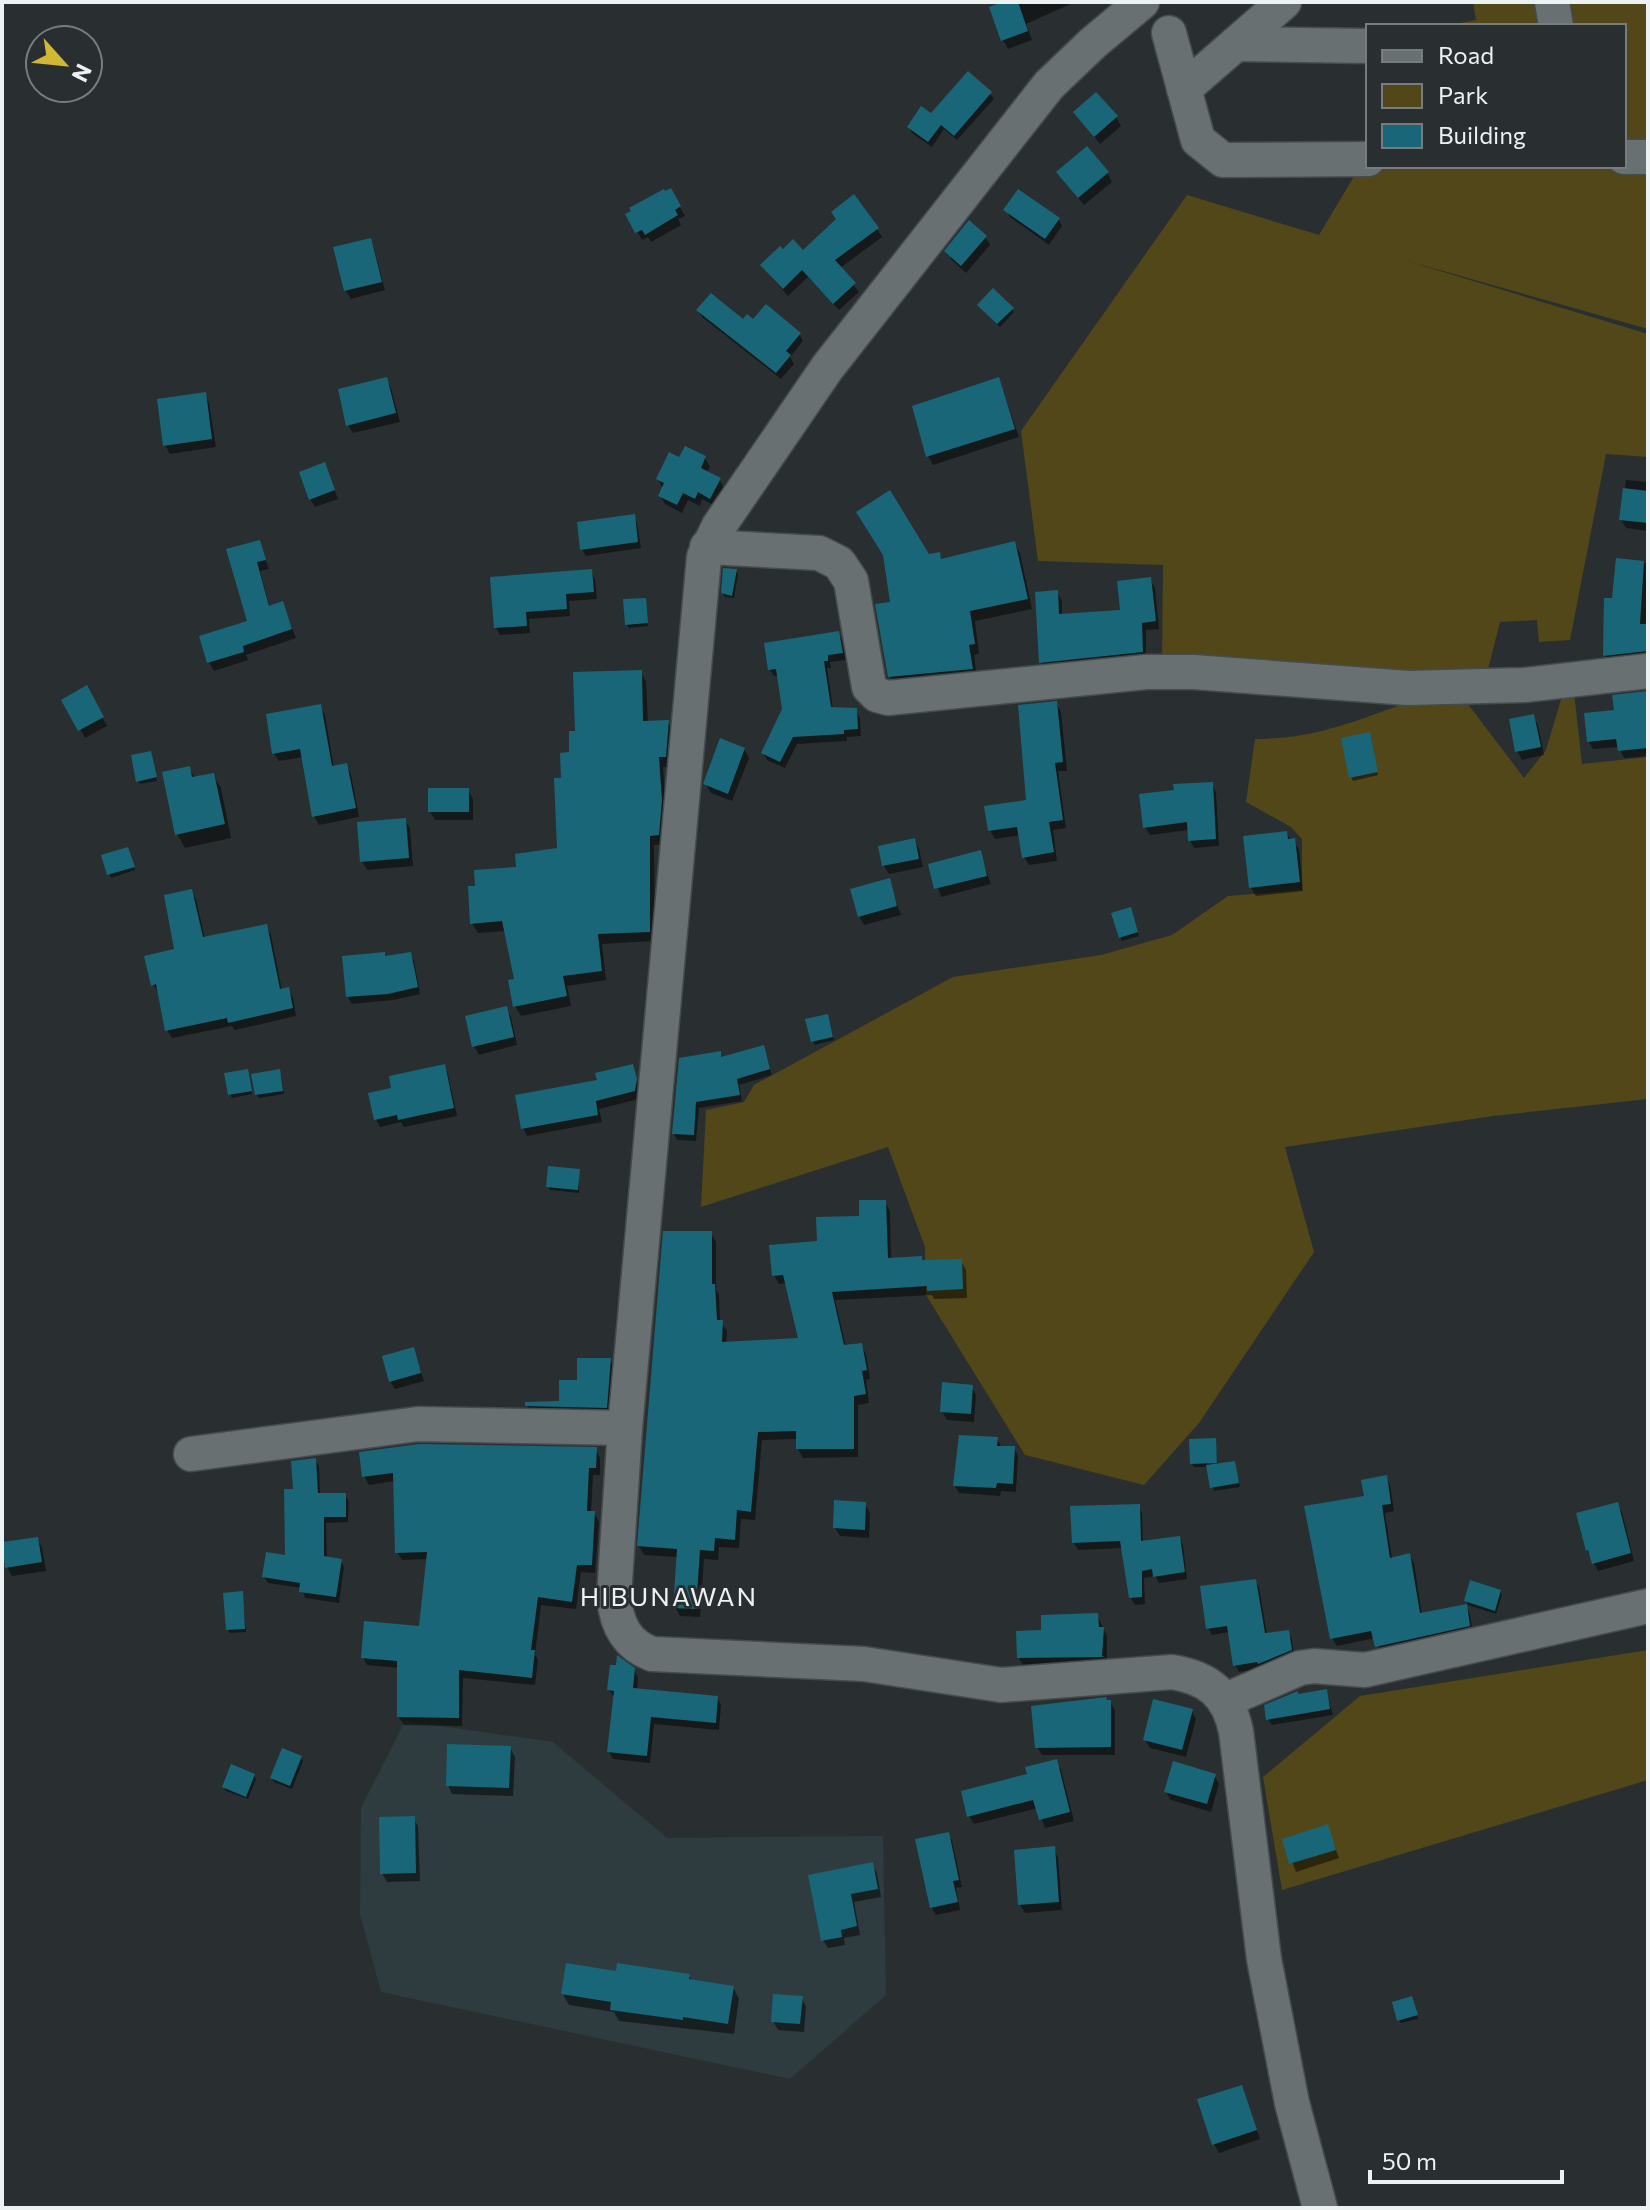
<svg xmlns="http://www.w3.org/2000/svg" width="1650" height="2210" font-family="Commissioner,sans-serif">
<rect width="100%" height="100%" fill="#292f31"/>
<!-- built -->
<polygon fill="#2e3b3f" points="405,1721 553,1742 667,1838 883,1836 886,1995 790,2079 381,1992 360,1914 361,1808"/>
<!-- green -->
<g fill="#514719">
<polygon points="1473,2 1648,2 1648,329 1404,260 1648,334 1648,457 1606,454 1570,640 1539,642 1537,620 1500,622 1486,677 1162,661 1163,565 1038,561 1021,431 1187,195 1319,235 1368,153 1368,166 1624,166 1624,26 1444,26 1476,20"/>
<path d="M 1458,691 L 1524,778 L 1546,750 L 1563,693 L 1574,693 L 1582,764 L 1648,757 L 1648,1099 L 1493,1116 L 1285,1147 L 1314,1252 L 1199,1423 L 1144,1485 L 1025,1455 L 926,1295 L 925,1247 L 888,1147 L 701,1207 L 706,1110 L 744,1102 L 754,1085 L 953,977 L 1101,955 L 1172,935 L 1228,896 L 1302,890 L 1302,839 L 1291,827 L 1246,802 L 1255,739 C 1283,739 1309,735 1336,727 C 1377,716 1416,695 1458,691 Z"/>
<polygon points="1648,1650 1648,1780 1282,1890 1263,1777 1360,1696"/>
</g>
<!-- shadow -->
<g fill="#0007">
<polygon points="1008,2 1075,2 1026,24 1032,40 1008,49 1003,40"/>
<polygon points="990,94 994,99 957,140 944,129 932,147 912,133 909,127 932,116"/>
<polygon points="1076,113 1116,117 1121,126 1100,144"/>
<polygon points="1058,173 1107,173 1112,182 1084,205"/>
<polygon points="670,191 685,216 678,219 681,225 651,242 648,237 642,240 628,215"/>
<polygon points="1006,210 1058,219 1062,226 1049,245 1010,217"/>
<polygon points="877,229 882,237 840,268 859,292 839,310 808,277 788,296 762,266"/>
<polygon points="985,237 990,245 966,273 952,260 947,251"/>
<polygon points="370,240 374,249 385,290 351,299 346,291 335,249"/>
<polygon points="982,309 1012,309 1014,312 1000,327"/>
<polygon points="698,310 799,334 803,341 790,357 794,364 781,379 702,317"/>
<polygon points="386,379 391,388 400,422 353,433 348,425"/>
<polygon points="999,380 1019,437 933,465 928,456"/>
<polygon points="205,394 209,403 216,447 170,454 165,445"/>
<polygon points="705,458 710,467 706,473 719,479 724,488 715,506 702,499 700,506 688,500 682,513 665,504 660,496 663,489 658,479 680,460"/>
<polygon points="324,464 338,499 315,507 310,499"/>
<polygon points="1626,480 1648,482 1648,531 1626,528 1621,520"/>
<polygon points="634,517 637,523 641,548 586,556 582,549"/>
<polygon points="259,542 269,569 260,571 270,608 282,603 296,638 246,655 248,660 214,671 209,662 250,622"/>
<polygon points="1014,543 1020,553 1032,609 975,621 979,654 974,655 977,679 895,687 890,676 892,603 928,556 939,554 943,561"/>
<polygon points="1618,561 1648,563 1648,660 1609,663 1605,655"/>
<polygon points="591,571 595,579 597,599 569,601 570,616 529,619 530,633 500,635 496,628"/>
<polygon points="736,571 738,574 734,598 725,597 723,593"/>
<polygon points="1150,580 1155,588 1159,629 1146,630 1146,660 1046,670 1041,662 1057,592 1062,601 1062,616 1122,612"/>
<polygon points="645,600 648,626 629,628 627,625"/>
<polygon points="838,633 842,640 846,660 830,662 831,668 827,668 833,709 856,710 860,718 861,736 847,737 847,741 797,744 785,768 767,760 763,753 784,709 780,676 774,676 770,669"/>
<polygon points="641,672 646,682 648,723 668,723 674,732 671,767 663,767 666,811 663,845 654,845 655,941 602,944 606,980 567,986 571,1006 521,1016 515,1006 516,980 506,931 478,933 472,923 518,869 559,850 563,780 577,733"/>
<polygon points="86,688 107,726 85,738 64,700"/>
<polygon points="1648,693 1648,724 1645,724 1648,756 1624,758 1619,747 1593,749 1589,742 1616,712"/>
<polygon points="1056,703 1061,712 1067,771 1058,771 1066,828 1053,830 1057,861 1029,865 1024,857 1021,835 995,839 990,831 1029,802"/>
<polygon points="320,707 325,715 334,768 346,765 351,774 359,817 319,825 314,816 304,757 279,761 274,753"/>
<polygon points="1533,716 1538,725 1544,755 1522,760 1517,751"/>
<polygon points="1371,738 1378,775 1353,781 1351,777"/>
<polygon points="744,749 749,758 732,801 711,793 706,784"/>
<polygon points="152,757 157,781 140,784 138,781"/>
<polygon points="189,768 195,778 213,775 221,788 231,838 185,848 177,834"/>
<polygon points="1212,784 1216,792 1219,846 1194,848 1190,840 1189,830 1150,835 1145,827"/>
<polygon points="468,790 473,799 473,820 435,820 430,812"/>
<polygon points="405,820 410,828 413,866 367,870 362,861"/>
<polygon points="1286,833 1299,849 1303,891 1256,896 1251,888"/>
<polygon points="914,840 919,849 923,867 889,874 884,866 880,847"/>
<polygon points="130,853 135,870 111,878 104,857"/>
<polygon points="980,853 991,884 941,897 931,865"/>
<polygon points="889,881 901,915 864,925 859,916"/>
<polygon points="191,891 196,899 205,939 266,926 271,935 282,991 288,989 293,998 296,1016 235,1030 232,1026 172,1038 167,1030 159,993 153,985 177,950"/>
<polygon points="1132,913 1139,936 1122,941 1120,937"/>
<polygon points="410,954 414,961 420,994 393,1000 352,1004 348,997 386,958"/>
<polygon points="506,1008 511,1017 517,1045 479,1055 474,1046"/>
<polygon points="829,1019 834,1040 815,1045 813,1041"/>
<polygon points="763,1047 772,1075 739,1085 742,1101 699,1108 696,1141 677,1140 674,1134 719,1054 723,1059"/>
<polygon points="444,1066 448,1074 457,1116 404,1127 401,1122 380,1127 376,1119 393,1089"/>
<polygon points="632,1067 640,1089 639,1099 599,1109 602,1122 527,1136 523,1128 599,1082"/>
<polygon points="247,1071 252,1094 232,1098 230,1094"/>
<polygon points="281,1075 284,1094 259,1098 257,1095"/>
<polygon points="579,1171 579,1193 550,1190 548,1187"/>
<polygon points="885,1202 890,1211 891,1260 961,1261 966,1270 967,1298 934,1299 932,1295 835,1300 846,1347 861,1345 866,1354 870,1379 866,1380 869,1403 858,1405 858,1457 803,1458 798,1449 798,1439 762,1440 755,1520 741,1519 739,1548 719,1547 718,1560 704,1559 700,1617 680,1616 675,1607 678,1557 644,1555 639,1546 711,1233 716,1242 716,1289 719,1295 720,1322 727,1331 726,1344 801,1340 787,1283 779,1284 774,1275 819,1243"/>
<polygon points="413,1350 424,1381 395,1389 390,1381"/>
<polygon points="610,1360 614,1366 610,1414 531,1412 527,1406 561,1403 579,1382"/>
<polygon points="971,1386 976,1395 974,1422 947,1420 942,1411"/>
<polygon points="997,1439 1002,1448 1014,1448 1018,1456 1016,1492 1001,1491 1000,1496 959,1493 955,1486"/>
<polygon points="1215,1440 1218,1466 1234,1463 1240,1487 1214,1491 1208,1467 1194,1467 1192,1464"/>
<polygon points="595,1449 600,1458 600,1475 593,1475 591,1513 594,1513 599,1522 595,1573 581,1572 576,1609 541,1605 535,1655 538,1660 535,1685 463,1678 462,1726 404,1725 399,1717 399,1668 367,1665 363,1657 420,1628 428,1559 402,1560 397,1552 395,1481 369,1485 364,1476 361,1454"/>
<polygon points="315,1460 319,1466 320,1495 345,1495 349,1501 348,1522 326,1523 327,1559 341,1561 344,1567 339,1603 305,1598 302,1588 268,1583 264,1577 287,1558 295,1491"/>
<polygon points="1386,1477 1390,1485 1394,1511 1385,1513 1392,1559 1409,1555 1414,1563 1422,1615 1466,1606 1470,1614 1473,1633 1382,1654 1375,1638 1337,1646 1332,1638 1366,1498"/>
<polygon points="865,1504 870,1513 869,1538 840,1536 835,1528"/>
<polygon points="1617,1505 1622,1512 1634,1561 1598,1571 1587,1550"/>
<polygon points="1138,1506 1142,1513 1143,1543 1179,1538 1183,1545 1187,1579 1159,1583 1155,1576 1144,1578 1145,1604 1135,1605 1131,1598 1123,1548 1078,1550 1074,1543"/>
<polygon points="37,1539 42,1547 46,1571 12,1576 7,1567"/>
<polygon points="1255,1581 1259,1587 1267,1635 1288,1632 1292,1639 1294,1656 1262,1668 1239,1672 1235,1665 1230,1632 1212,1635 1208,1628"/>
<polygon points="1500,1591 1502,1595 1496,1614 1468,1605 1466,1601"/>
<polygon points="242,1593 246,1632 230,1633 228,1630"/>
<polygon points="1097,1615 1107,1636 1107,1664 1023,1665 1019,1658 1043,1632"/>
<polygon points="634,1670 638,1678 637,1691 717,1698 721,1705 719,1730 654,1724 650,1763 613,1759 609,1752 614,1697 609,1690"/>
<polygon points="1326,1691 1333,1715 1272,1725 1268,1719 1298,1696"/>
<polygon points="1110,1702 1115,1710 1115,1755 1042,1755 1037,1747"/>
<polygon points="1191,1710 1196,1719 1186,1757 1150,1748 1145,1740"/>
<polygon points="510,1748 515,1757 513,1796 452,1794 448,1785"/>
<polygon points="301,1758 303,1761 292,1789 274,1782 272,1778"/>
<polygon points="1056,1761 1061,1770 1074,1821 1045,1828 1038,1808 974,1824 969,1816 1029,1775"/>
<polygon points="1214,1775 1219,1784 1211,1812 1171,1800 1166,1792"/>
<polygon points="254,1776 256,1779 248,1799 226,1791 224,1787"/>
<polygon points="413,1818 418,1826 420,1881 387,1882 382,1873"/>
<polygon points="1327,1827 1339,1858 1296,1872 1284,1841"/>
<polygon points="948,1834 952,1841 962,1887 956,1888 960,1910 936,1915 932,1908 918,1841"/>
<polygon points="1053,1849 1058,1857 1062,1910 1025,1913 1020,1905"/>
<polygon points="872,1864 877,1873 881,1897 854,1902 860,1935 844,1938 845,1945 828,1948 823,1940 811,1876"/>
<polygon points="618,1974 689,1975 692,1982 733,1987 739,1999 734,2034 619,2021 614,2012 569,2005 563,1994"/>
<polygon points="802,1998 806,2007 804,2032 778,2030 773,2021"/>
<polygon points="1414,2002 1418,2019 1401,2023 1399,2020"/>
<polygon points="1241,2087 1260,2139 1219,2153 1214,2144"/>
</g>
<!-- building -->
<g fill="#1a6679">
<polygon points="1002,2 1018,2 1028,31 1001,41 989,7"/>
<polygon points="968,71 992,92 954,136 941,125 928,142 907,127 921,106 931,113"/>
<polygon points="1096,92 1118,116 1094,137 1073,112"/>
<polygon points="1087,146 1109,172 1078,198 1056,172"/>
<polygon points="671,188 681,206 675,210 678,215 645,235 642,230 635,233 625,214 631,211 629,208 664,189 665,191"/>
<polygon points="1018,189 1060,218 1045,239 1003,210"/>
<polygon points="854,194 879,228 835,260 856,283 833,304 802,270 783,289 760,265 780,246 783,249 793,239 803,250 836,219 831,212"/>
<polygon points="969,220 987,236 961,266 944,251"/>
<polygon points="371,238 382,282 344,291 333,247"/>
<polygon points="993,288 1014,308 997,324 977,305"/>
<polygon points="711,293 743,319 747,314 753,319 766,304 801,333 786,351 791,355 776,373 696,310"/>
<polygon points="387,377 396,413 346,426 338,389"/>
<polygon points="999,377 1015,429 926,457 912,406"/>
<polygon points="206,392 212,439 163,446 157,399"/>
<polygon points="685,446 706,456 701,468 721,478 710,499 698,492 695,499 683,493 677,505 658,496 664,483 656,479 669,452 679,457"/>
<polygon points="325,462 335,490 309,500 299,472"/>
<polygon points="1623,488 1648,491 1648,523 1619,520"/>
<polygon points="890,490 929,554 940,552 941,559 1015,541 1028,599 970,611 975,644 969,645 973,669 888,677 875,604 890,602 883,555 856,512"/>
<polygon points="635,514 638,542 580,550 577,522"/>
<polygon points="260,540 266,560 257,562 269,606 283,601 292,629 243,646 244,652 207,663 199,636 247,621 226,549"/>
<polygon points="1616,558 1644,561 1640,624 1648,624 1648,651 1603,656 1604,598 1612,598"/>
<polygon points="723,568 737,569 732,596 721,593"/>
<polygon points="592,569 594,592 566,594 567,609 526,612 527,626 494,628 490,577"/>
<polygon points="1151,577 1156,621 1142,623 1143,652 1039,663 1035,592 1058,590 1059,614 1120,610 1117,581"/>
<polygon points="646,598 648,623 625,625 623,599"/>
<polygon points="839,631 843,653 828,655 828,661 824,661 831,707 857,708 858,729 844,730 844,734 793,737 780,762 761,753 782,709 776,669 768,670 764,643"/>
<polygon points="642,670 643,721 669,720 666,757 659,757 662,800 659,835 650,836 650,932 598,934 602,971 563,976 567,996 513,1007 508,980 514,979 502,921 470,924 468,886 475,886 474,870 516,867 515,854 557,848 554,778 561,778 560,753 569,752 569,731 575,731 573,672"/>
<polygon points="87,685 104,717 78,731 61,700"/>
<polygon points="1648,691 1648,748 1618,751 1616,739 1587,742 1584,713 1614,710 1612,695"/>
<polygon points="1057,701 1063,762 1055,763 1063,820 1049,822 1054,852 1022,858 1017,827 988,831 984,806 1026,800 1018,705"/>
<polygon points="321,704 332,766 347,763 356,808 312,817 300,749 272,754 266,714"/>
<polygon points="1534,714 1541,747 1515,752 1509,719"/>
<polygon points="1370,732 1378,772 1349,778 1341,738"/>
<polygon points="720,738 745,748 728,794 703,784"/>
<polygon points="151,751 157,777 136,782 131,755"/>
<polygon points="190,766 192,777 214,773 225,824 175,835 162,772"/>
<polygon points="1213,782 1216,839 1188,841 1187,822 1143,828 1139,794 1174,790 1173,784"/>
<rect x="428" y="788" width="41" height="24"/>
<polygon points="406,818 409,858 360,862 357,822"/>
<polygon points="1287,831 1288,839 1295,838 1300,882 1249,888 1243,836"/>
<polygon points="915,838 919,859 882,866 878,846"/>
<polygon points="128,847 135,867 107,875 101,855"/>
<polygon points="981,850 987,876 934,889 928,864"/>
<polygon points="890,878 897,906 858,917 850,889"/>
<polygon points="192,889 203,937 267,924 280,989 289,987 293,1008 228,1023 227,1018 165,1031 156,984 151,986 144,956 174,949 164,895"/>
<polygon points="1131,907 1138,932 1119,938 1111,913"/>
<polygon points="385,952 385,956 411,952 418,987 388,994 346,997 342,956"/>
<polygon points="507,1006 514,1037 472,1047 465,1016"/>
<polygon points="828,1014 833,1037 811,1042 805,1019"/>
<polygon points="764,1045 770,1069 737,1079 740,1095 696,1102 694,1135 672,1134 679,1058 721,1051 721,1057"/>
<polygon points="445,1064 454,1108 398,1120 397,1115 374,1120 368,1093 391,1088 389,1076"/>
<polygon points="633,1064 637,1079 635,1091 596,1101 598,1115 521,1129 515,1095 597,1080 595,1073"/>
<polygon points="248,1069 252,1091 228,1095 224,1073"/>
<polygon points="280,1069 283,1091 255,1095 251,1074"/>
<polygon points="548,1166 580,1169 578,1190 546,1187"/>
<polygon points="859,1200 886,1200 888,1258 922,1256 922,1260 962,1259 963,1289 927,1291 927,1286 832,1292 844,1345 862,1343 867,1370 862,1371 866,1394 854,1396 854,1449 796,1449 796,1431 758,1432 751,1512 737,1510 735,1540 715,1538 714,1551 700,1550 696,1609 673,1608 677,1549 637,1546 663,1231 712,1231 712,1284 715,1284 717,1320 723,1320 722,1342 798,1338 783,1275 772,1276 769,1245 817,1241 816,1217 859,1216"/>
<polygon points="414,1347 421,1373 389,1382 382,1356"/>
<polygon points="577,1358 611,1358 607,1408 525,1406 525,1402 559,1401 559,1380 577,1380"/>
<polygon points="942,1382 973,1385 971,1414 940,1412"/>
<polygon points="959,1435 998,1437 997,1446 1015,1446 1013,1484 997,1483 996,1488 953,1486"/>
<polygon points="1216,1438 1217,1463 1190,1464 1189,1439"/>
<polygon points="419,1444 597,1447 596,1468 589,1468 587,1511 595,1511 592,1565 577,1565 572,1602 538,1597 531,1650 535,1650 532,1678 459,1670 459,1718 397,1717 397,1661 361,1658 364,1621 419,1626 427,1552 395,1553 393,1473 362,1477 359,1452"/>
<polygon points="316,1458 318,1493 346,1493 346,1517 324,1517 324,1556 342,1559 336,1597 299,1592 300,1583 262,1577 266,1552 285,1555 284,1489 293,1489 291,1461"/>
<polygon points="1235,1461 1239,1483 1210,1488 1206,1465"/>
<polygon points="1387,1475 1391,1504 1382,1505 1390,1558 1410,1553 1420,1613 1467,1604 1470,1626 1375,1647 1371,1631 1330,1639 1304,1506 1364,1496 1361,1480"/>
<polygon points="834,1500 866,1502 865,1530 833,1528"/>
<polygon points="1618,1502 1631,1553 1592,1564 1588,1550 1586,1551 1576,1513"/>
<polygon points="1140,1504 1141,1541 1180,1536 1185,1572 1153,1577 1152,1569 1142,1571 1142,1597 1129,1598 1120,1541 1072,1543 1070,1506"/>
<polygon points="38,1537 42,1562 5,1568 2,1542"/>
<polygon points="1256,1579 1265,1633 1289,1630 1292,1650 1258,1664 1257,1662 1233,1666 1227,1626 1206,1629 1200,1586"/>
<polygon points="1470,1580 1501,1590 1495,1611 1464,1601"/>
<polygon points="243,1591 245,1629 226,1630 223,1593"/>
<polygon points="1098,1613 1099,1627 1104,1627 1102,1656 1105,1657 1017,1658 1016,1631 1041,1630 1041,1615"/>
<polygon points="617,1655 635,1668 633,1688 718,1696 716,1723 651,1717 647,1756 607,1752 614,1691 607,1690 610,1665 616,1665"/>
<polygon points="1327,1689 1330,1709 1266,1720 1264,1705 1298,1691 1298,1694"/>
<polygon points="1106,1697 1107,1700 1111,1700 1111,1747 1035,1748 1031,1706"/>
<polygon points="1153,1699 1193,1709 1182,1750 1143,1740"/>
<polygon points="447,1744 511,1746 509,1788 446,1786"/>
<polygon points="282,1748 302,1756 290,1786 270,1778"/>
<polygon points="1057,1759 1070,1812 1039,1820 1033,1800 967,1817 961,1791 1027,1774 1025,1767"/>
<polygon points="1173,1761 1216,1774 1207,1804 1164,1792"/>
<polygon points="231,1764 255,1774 246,1797 222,1787"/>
<polygon points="415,1816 416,1873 380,1874 379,1817"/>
<polygon points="1328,1824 1336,1850 1289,1864 1282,1839"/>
<polygon points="949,1832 959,1880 953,1881 958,1902 930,1908 915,1839"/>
<polygon points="1055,1846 1059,1902 1018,1905 1014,1850"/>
<polygon points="873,1862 878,1889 851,1894 857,1926 841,1930 842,1937 821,1941 808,1875"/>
<polygon points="566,1963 616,1971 617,1963 690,1974 689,1979 734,1986 728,2024 683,2017 683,2020 610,2010 611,2002 561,1994"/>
<polygon points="773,1994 803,1996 800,2024 771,2022"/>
<polygon points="1412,1996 1418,2015 1397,2021 1392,2002"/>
<polygon points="1242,2085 1257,2130 1212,2145 1197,2099"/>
</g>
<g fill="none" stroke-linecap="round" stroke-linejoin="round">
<defs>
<g id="minor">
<path d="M 1142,2 L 1093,43 L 1049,85 L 827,368 L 719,526 L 704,557 L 625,1428 L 614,1596 C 616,1623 625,1644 652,1654 L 864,1664 L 1001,1685 L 1172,1672 C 1209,1678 1228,1694 1236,1731 L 1264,1959 L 1292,2103 L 1320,2208"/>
<polyline points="1552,2 1556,26"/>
<polyline points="1169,33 1198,140 1223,160 1368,159"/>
<polyline points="1236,44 1368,46"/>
<polyline points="1184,89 1284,2"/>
<polyline points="1624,157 1648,157"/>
<polyline points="707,547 819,553 839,563 851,581 869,687 877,695 888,698 1146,672 1194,672 1408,688 1524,685 1648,671"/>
<polyline points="191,1454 418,1424 625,1428"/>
<polyline points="1226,1700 1300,1668 1314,1666 1365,1670 1648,1606"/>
</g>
</defs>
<!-- minor casing -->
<use href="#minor" stroke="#464b4d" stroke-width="37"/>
<!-- minor -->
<use href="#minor" stroke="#697072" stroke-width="34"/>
</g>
<g text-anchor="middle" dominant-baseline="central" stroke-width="6" stroke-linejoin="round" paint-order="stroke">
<!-- quarter labels -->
<g font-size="26" letter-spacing="2" fill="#ecf1f2" stroke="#292f31">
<text x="669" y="1595">HIBUNAWAN</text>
</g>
</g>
<!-- border -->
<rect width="1650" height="2210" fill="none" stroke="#ecf1f2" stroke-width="8"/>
<!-- legend -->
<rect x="1366" y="24" width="260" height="144" fill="#292f31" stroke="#777d7e" stroke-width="2"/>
<rect x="1382" y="50" width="40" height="12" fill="#697072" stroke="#777d7e" stroke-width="2"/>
<text x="1438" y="64" font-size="24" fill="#ecf1f2">Road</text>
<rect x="1382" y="84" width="40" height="24" fill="#514719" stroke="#777d7e" stroke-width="2"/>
<text x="1438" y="104" font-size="24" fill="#ecf1f2">Park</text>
<rect x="1382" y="124" width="40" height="24" fill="#1a6679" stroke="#777d7e" stroke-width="2"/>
<text x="1438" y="144" font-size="24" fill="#ecf1f2">Building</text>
<!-- north arrow -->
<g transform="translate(64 64) rotate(117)"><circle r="38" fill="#292f31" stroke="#777d7e" stroke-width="2"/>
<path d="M0-6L14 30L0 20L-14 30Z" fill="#d0b736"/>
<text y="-12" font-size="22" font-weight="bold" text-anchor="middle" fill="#ecf1f2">N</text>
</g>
<!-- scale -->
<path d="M1370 2170v12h192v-12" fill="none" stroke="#ecf1f2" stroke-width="4"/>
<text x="1382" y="2170" font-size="24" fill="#ecf1f2" stroke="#292f31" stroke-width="6" paint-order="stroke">50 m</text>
</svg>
